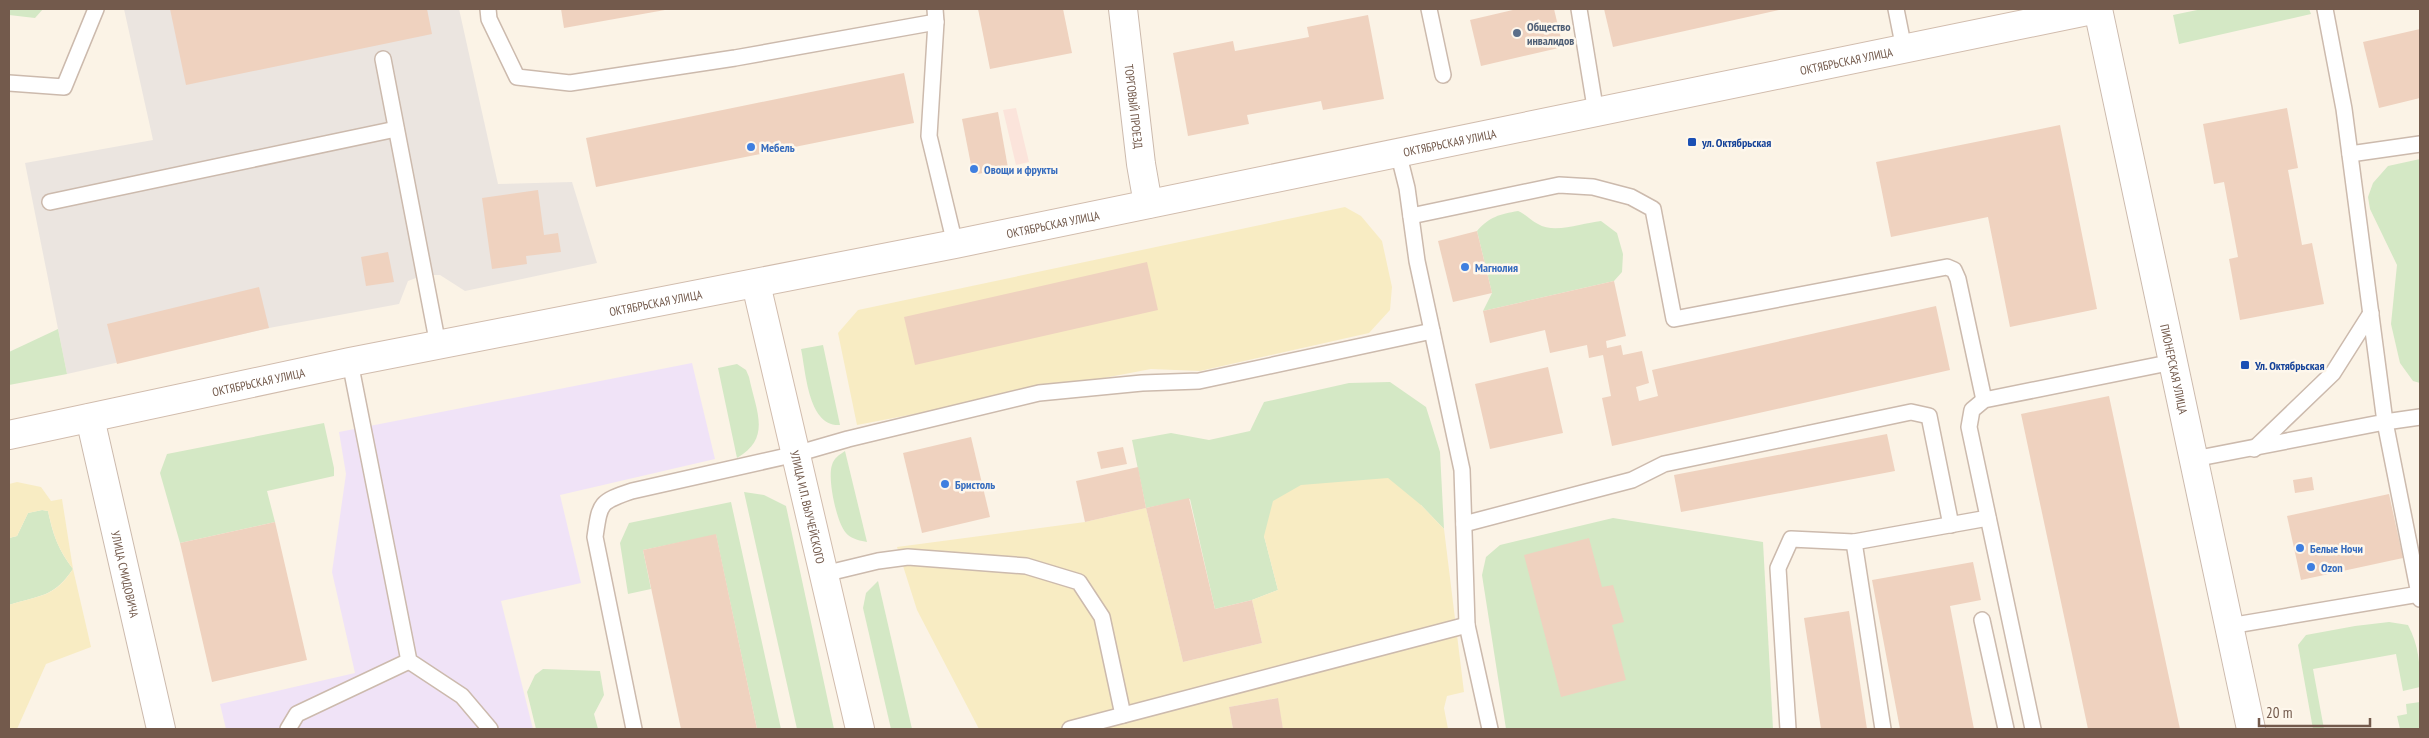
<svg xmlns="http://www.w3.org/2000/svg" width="2429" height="738" font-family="'PT Sans Narrow',sans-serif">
<rect width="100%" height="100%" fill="#fbf3e6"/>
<!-- commercial -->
<polygon fill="#fbe4db" points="1016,108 1029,162 1016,165 1003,110"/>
<!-- industrial -->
<polygon fill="#ebe5e0" points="124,9 459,9 498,184 572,182 597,263 465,291 440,275 424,275 408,281 399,304 269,328 67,374 25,163 153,140"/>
<!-- education -->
<polygon fill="#f0e3f7" points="692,363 715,459 560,495 581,583 501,601 533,729 226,729 220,704 355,673 332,572 346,474 339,432"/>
<!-- green -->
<g fill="#d4e8c5">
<polygon points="9,9 43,9 35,18 9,15"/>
<polygon points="2202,9 2309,9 2311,14 2179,44 2173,15"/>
<polygon points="2420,159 2420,383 2413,381 2400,363 2391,324 2397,265 2370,209 2368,197 2373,183 2388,166"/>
<path d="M 1518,211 C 1527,215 1530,220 1538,224 C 1554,234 1583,223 1601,221 L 1617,233 L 1623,254 L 1622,272 L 1614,281 L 1483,311 L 1492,293 L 1477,231 C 1489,217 1500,214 1518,211 Z"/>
<polygon points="58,329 67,374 9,385 9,352"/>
<path d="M 823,345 L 840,425 C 808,427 806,372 801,349 Z"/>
<path d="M 737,364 L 746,370 L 749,377 C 756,411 772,438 737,458 L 718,368 Z"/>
<polygon points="1390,382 1426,407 1440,452 1444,529 1421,505 1264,536 1278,590 1252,600 1215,609 1190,499 1146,508 1132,440 1171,433 1209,440 1250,431 1264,402 1349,383"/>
<polygon points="324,423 334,468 334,476 267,491 275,522 180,543 160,473 167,454"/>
<path d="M 845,451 L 867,542 C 861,541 853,539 848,535 C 837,527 827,478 832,465 C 834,458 839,455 845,451 Z"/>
<polygon points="744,492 764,495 786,506 834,729 797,729"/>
<polygon points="731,502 781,729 757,729 716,535 643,550 651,589 628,594 620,543 629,523"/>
<path d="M 42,510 L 48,511 C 53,535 58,549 73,569 C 53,598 40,595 9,605 L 9,538 L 17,536 L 28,513 Z"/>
<polygon points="1613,518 1763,542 1773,729 1506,729 1482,575 1486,557 1500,545"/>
<polygon points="878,581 912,729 891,729 863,608 866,593"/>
<path d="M 2389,622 L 2408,625 C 2419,646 2420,664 2420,687 L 2403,691 L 2396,654 L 2313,669 L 2324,729 L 2313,729 L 2298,645 L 2306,635 L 2355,626 Z"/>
<polygon points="543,669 600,671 604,695 594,714 598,729 536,729 527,692 535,675"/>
<polygon points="2420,702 2420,729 2400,729 2397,716 2407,714 2406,704"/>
</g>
<!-- sand -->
<g fill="#f8ecc3">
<polygon points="1345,207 1361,216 1382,241 1392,287 1390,310 1369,333 1200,371 1151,369 857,425 838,333 858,310"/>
<polygon points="1388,478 1421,505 1444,529 1464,692 1447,696 1444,708 1448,729 1283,729 1277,698 1229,707 1233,729 979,729 917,610 897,547 1085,522 1146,508 1183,662 1262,643 1252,600 1278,590 1264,536 1273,501 1301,485"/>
<path d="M 17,482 L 41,487 L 51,501 L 62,499 L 73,569 L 91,647 L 46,664 L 17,729 L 9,729 L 9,605 C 40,595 54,598 73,569 C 57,547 54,537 48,511 L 42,510 L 28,513 L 17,536 L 9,538 L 9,484 Z"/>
</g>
<!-- building -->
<g fill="#efd2bf">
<polygon points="170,9 427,9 432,34 186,85"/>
<polygon points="561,9 664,9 665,10 564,28"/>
<polygon points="978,9 1063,9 1072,53 990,69"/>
<polygon points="1517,9 1554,9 1563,47 1481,66 1470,20"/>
<polygon points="1604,9 1779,9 1779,10 1613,47"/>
<polygon points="1368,15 1384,99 1323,110 1321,101 1247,115 1249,124 1188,136 1173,53 1233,41 1235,51 1309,37 1307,27"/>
<polygon points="2420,29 2420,98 2379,108 2363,42"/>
<polygon points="904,73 914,123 596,187 586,138"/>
<polygon points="2287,108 2298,168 2288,170 2302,245 2312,243 2324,304 2240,320 2229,259 2238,257 2224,182 2214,184 2203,124"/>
<polygon points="998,112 1008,168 973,175 962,119"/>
<polygon points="2060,125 2097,309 2010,327 1988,217 1891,237 1876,162"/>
<polygon points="538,190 544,235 558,233 561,252 526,256 527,264 492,269 482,198"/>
<polygon points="1477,231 1492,293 1453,302 1438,241"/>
<polygon points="388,252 394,282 366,286 361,257"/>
<polygon points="1147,262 1158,310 915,365 904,317"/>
<polygon points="1614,281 1626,336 1606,341 1607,348 1621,345 1623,355 1642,351 1649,383 1636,387 1639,401 1658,396 1652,370 1936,306 1950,370 1612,446 1602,398 1611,396 1603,355 1589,358 1587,345 1550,353 1545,330 1490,343 1483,311"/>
<polygon points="259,287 269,328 117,364 107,324"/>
<polygon points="1548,367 1563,433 1490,449 1475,384"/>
<polygon points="2109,396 2180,729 2088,729 2021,414"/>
<polygon points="1887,434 1895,471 1681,512 1674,475"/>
<polygon points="971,437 990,517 922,533 903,453"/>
<polygon points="1123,447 1127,464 1101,469 1097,452"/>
<polygon points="1138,467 1146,508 1085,522 1076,481"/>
<polygon points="2312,477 2314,490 2295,493 2293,480"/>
<polygon points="2389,494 2403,558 2301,580 2287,516"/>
<polygon points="1189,498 1215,609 1252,600 1262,643 1183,662 1146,508"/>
<polygon points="275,522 307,660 212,682 180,543"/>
<polygon points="716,534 757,729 681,729 643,550"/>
<polygon points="1589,538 1602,587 1613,585 1624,622 1612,625 1626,680 1561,697 1524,555"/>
<polygon points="1973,562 1981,600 1950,606 1974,729 1900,729 1872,580"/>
<polygon points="1849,611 1867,729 1821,729 1804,618"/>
<polygon points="1278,698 1283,729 1233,729 1229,707"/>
</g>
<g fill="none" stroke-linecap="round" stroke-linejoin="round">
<defs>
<g id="service">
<polyline points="488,9 489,19 517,77 570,83 735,58 936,22"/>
<polyline points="935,9 936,22 929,136 955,244"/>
<polyline points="1429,9 1443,75"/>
<polyline points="1579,9 1596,113"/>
<polyline points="1896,9 1904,49"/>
<polyline points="383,59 438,345"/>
<polyline points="9,83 64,87 96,9"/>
<polyline points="1398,152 1407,188 1417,261 1462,470 1467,625 1490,729"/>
<polyline points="2350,154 2420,144"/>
<polyline points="50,202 396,129"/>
<polyline points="1411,216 1559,185 1593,187 1631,197 1653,209 1674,319 1947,267 1954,270 1958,279 1984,400"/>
<polyline points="350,362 409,661 462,696 490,729"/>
<polyline points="2420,417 2385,422 2420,599"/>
<polyline points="2254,449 2333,373 2371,313"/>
<polyline points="2194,459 2385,422 2344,109 2325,9"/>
<polyline points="1464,524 1632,480 1664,464 1911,412 1929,416 1951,525"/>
<polyline points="1854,542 1883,729"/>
<polyline points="824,574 878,561 908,557 1026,566 1079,582 1102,617 1123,715"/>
<polyline points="1982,620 2006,729"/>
<polyline points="2229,626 2419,594"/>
<polyline points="288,729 297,714 409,661"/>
<path d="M 634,729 L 595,537 C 600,503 599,502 632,491 L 796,454 L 848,439 L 1039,393 L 1142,383 L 1199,381 L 1432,331"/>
<polyline points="1070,729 1467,625"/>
<polyline points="1788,729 1778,568 1791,539 1854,542 1988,518"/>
<polyline points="2033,729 1969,427 1972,410 1984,400 2173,362"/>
</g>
<g id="minor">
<path id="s1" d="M 1123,9 L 1141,164 L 1148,204"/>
</g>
<g id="tertiary">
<path id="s2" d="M 2098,9 L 2251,729"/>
<path id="s3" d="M 90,418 L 161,729"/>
</g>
<g id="secondary">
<path id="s4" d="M 756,284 L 860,729"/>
<path id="s5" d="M 9,435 L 350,362 L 955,244 L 2097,9"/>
</g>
</defs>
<!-- service casing -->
<use href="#service" stroke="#ccbaad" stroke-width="18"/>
<!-- minor casing -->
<use href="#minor" stroke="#ccbaad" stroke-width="30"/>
<!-- tertiary casing -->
<use href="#tertiary" stroke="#ccbaad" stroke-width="30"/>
<!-- secondary casing -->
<use href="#secondary" stroke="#d1bcad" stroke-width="30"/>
<!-- service -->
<use href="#service" stroke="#fff" stroke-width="15"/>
<!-- minor -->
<use href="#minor" stroke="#fff" stroke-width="28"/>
<!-- tertiary -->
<use href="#tertiary" stroke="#fff" stroke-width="28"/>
<!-- secondary -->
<use href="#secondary" stroke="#fff" stroke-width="28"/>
</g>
<!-- markers -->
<circle fill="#5c6f8a" stroke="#fef7ec" stroke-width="2" cx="1517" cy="33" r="5"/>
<g fill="#1a4fb4" stroke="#fef7ec" stroke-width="2">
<rect x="1687" y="137" width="10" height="10" rx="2.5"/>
<rect x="2240" y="360" width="10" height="10" rx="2.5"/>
</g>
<g fill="#3f7fe0" stroke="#fef7ec" stroke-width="2">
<circle cx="751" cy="147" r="5"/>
<circle cx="974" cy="169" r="5"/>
<circle cx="1465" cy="267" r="5"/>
<circle cx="945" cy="484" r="5"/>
<circle cx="2300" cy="548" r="5"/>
<circle cx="2311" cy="567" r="5"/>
</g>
<g text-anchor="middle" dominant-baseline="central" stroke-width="5" stroke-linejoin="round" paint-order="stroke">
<!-- service labels -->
<g font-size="12" font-weight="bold" fill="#4e5e75" stroke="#fef7ec" text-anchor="start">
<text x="1527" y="26">Общество<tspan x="1527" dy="14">инвалидов</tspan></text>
</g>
<!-- street labels -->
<g font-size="12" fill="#735a4c" stroke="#fef7ec">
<text stroke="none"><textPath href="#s5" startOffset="1875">ОКТЯБРЬСКАЯ УЛИЦА</textPath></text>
<text stroke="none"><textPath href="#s1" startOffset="98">ТОРГОВЫЙ ПРОЕЗД</textPath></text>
<text stroke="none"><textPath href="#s5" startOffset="1470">ОКТЯБРЬСКАЯ УЛИЦА</textPath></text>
<text stroke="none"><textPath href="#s5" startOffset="1065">ОКТЯБРЬСКАЯ УЛИЦА</textPath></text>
<text stroke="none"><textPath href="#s5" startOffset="660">ОКТЯБРЬСКАЯ УЛИЦА</textPath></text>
<text stroke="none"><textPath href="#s2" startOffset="368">ПИОНЕРСКАЯ УЛИЦА</textPath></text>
<text stroke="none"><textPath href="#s5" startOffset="255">ОКТЯБРЬСКАЯ УЛИЦА</textPath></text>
<text stroke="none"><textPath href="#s4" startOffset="229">УЛИЦА И.П. ВЫУЧЕЙСКОГО</textPath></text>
<text stroke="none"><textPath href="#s3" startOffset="160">УЛИЦА СМИДОВИЧА</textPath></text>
</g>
<!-- transit labels -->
<g font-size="12" font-weight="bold" fill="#164399" stroke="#fef7ec" text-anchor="start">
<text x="1702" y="142">ул. Октябрьская</text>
<text x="2255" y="365">Ул. Октябрьская</text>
</g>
<!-- shop labels -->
<g font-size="12" font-weight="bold" fill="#366cbe" stroke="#fef7ec" text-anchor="start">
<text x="761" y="147">Мебель</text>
<text x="984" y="169">Овощи и фрукты</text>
<text x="1475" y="267">Магнолия</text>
<text x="955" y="484">Бристоль</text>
<text x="2310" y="548">Белые Ночи</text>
<text x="2321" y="567">Ozon</text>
</g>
</g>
<!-- border -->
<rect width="2429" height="738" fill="none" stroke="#735a4c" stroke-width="20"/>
<!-- scale -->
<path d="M2259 718v8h111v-8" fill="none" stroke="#735a4c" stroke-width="2.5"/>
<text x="2266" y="718" font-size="15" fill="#735a4c" stroke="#fef7ec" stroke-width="4" paint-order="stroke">20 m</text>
</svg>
